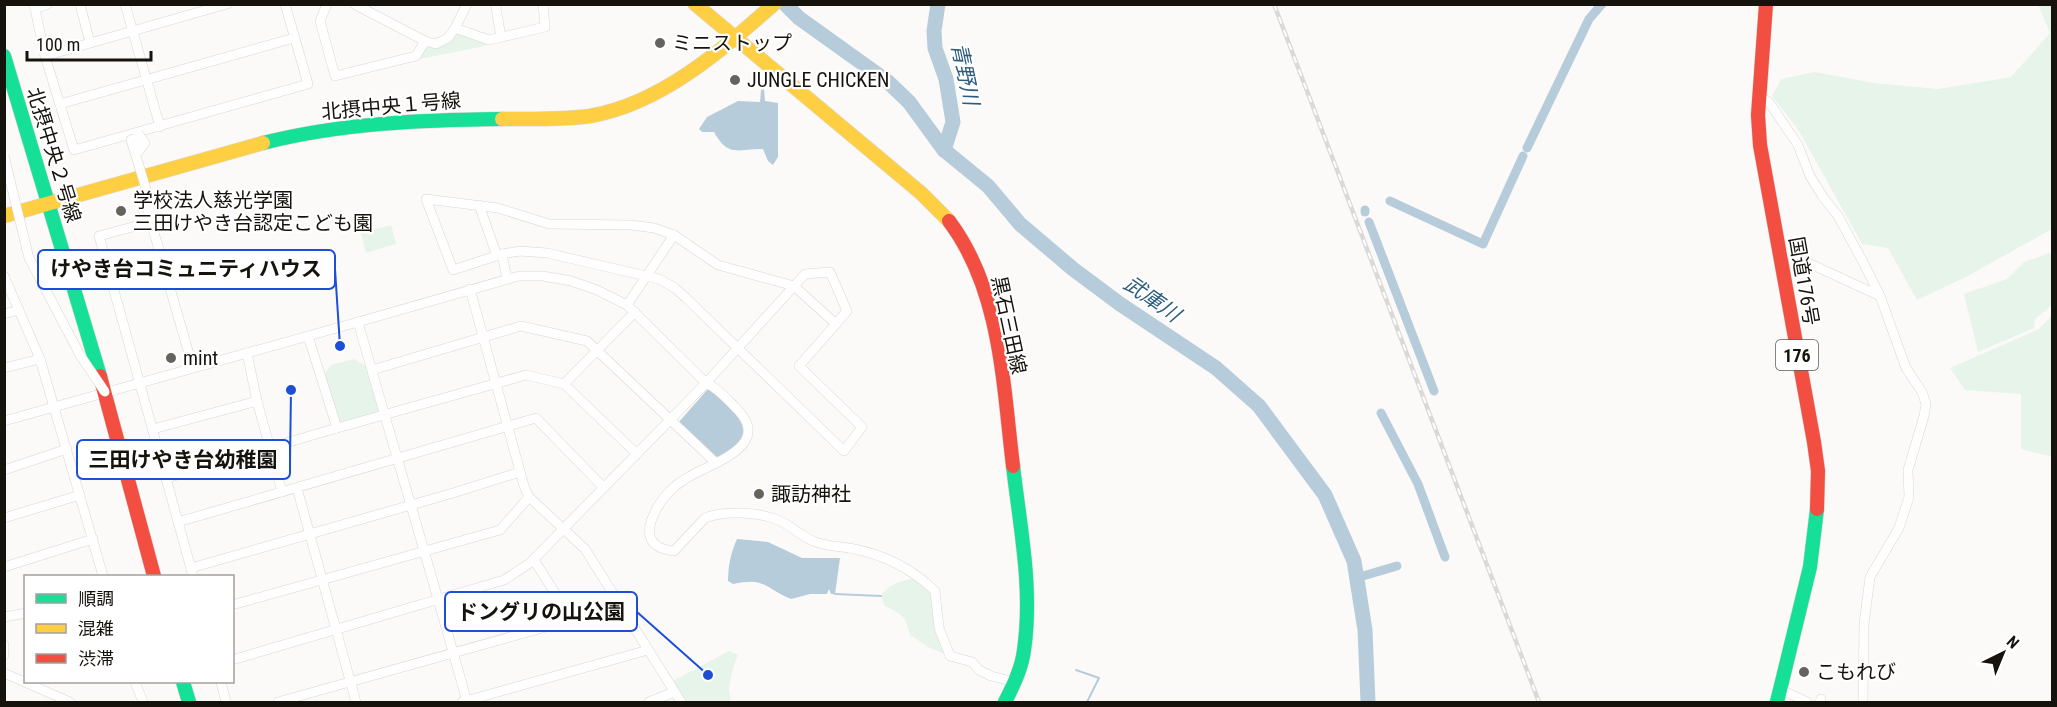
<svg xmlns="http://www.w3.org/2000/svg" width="2057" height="707" font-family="'Roboto Condensed','Noto Sans JP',sans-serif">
<rect width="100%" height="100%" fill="#fcfaf8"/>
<!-- green -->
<g fill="#e7f4ea">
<polygon points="2038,5 2052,5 2052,229 1966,277 1917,300 1888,248 1862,244 1799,131 1772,96 1781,79 1815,72 1874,83 1938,89 2011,77 2050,33"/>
<polygon points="456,30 488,42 485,46 420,59 418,57 425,44 435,46"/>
<polygon points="391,225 396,244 366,253 361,233"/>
<polygon points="2052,252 2052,305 2035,319 2034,328 1978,352 1964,294 2007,279 2024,262"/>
<polygon points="2052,315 2052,457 2021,449 2021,394 1965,390 1950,368 2039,329"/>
<polygon points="354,359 372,370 385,414 337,428 322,378 331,365"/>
<path d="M 921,577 L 935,591 L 939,628 L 950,656 L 928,647 L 910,635 C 906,617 902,614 885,606 L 881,596 C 890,582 905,580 921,577 Z"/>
<path d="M 729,651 L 738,655 C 733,666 731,676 729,688 C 729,694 731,697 730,702 L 681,702 L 669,683 Z"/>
</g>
<!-- water -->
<g fill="#b7ccdb">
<path d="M 764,89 L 765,101 L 778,103 L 778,157 L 773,165 L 768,161 L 763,149 C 739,148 729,159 714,132 L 702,132 L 699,129 L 707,117 L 738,101 L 760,102 L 761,90 Z"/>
<path d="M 707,390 L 714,391 C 727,403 759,426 737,445 C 731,450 723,454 716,458 L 678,423 Z"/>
<path d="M 737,539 L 768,542 L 802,558 L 840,558 L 835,594 L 831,594 L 829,589 L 827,594 L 810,594 L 791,599 C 764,588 766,577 733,584 L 728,581 C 728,566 731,552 737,539 Z"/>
</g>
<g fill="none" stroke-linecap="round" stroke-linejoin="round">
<!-- stream -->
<g stroke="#b7ccdb" stroke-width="2">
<polyline points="835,594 881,596"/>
<polyline points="1076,670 1099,678 1087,702"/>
</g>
<!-- canal -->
<g stroke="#b7ccdb" stroke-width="9">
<polyline points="1527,148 1589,19 1602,4"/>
<polyline points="1390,201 1483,244 1523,156"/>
<polyline points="1365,210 1365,212"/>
<polyline points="1369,222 1434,391"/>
<polyline points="1381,413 1418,484 1445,557"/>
<polyline points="1356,578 1397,566"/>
</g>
<!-- river -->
<g stroke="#b7ccdb" stroke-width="15">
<polyline points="785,4 799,18 887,81 909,102 944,150 988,186 1020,224 1073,269 1120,304 1216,368 1259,406 1325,495 1354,561 1365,630 1368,702"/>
<polyline points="938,4 934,31 935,48 946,79 953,122 944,150"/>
</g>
<defs>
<g id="street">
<polyline points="34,4 45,56 74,150 308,84 285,4"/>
<polyline points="80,4 90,43"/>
<polyline points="125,4 160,127"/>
<polyline points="327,4 320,21 335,76 416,56 425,41 436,44 448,38 455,28 489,40 545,27 543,4"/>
<polyline points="354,4 425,41"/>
<polyline points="497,4 496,8 501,37"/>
<polyline points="35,9 48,4"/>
<polyline points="455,28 467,4"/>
<polyline points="45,56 227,4"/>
<polyline points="1759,96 1769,102 1798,145 1810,176 1823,197 1838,216 1863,262 1880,296 1906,368 1922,392 1926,404 1924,416 1908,470 1909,497 1899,528 1870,577 1864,624 1863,702"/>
<polyline points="60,104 294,38"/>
<polygon points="426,199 498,208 549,224 631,225 654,228 674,235 718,265 794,286 836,324 799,366 862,427 844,451 686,298 675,288 659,279 547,253 520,251 502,254 453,270"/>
<polyline points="479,205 497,256"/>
<polyline points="1778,249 1880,296"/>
<polyline points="502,254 507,279"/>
<polyline points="4,276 40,359 103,576"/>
<polyline points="470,289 524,486 529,497 585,549 681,702"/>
<polyline points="627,305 674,235"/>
<polyline points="4,314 19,310"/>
<path d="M 836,324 L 847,311 L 830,272 L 805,274 L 706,383 C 717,388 725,397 734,406 C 778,448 707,463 682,481 C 671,488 660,501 655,512 C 651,520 647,530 651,539 C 656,548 665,550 674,551 L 705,518 C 724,510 759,512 778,520 C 790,525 801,536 813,541 C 826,547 841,546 854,549 C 885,555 912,569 935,591 L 939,628 L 950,656 L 972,662 L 979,670 L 991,676 L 1015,682"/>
<polyline points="308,336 337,428"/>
<polyline points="247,353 257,401 282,492"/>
<polyline points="4,368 40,359"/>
<polyline points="372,370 521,326 587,341 715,462"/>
<polyline points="564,384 635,312"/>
<polyline points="4,421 358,322"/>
<polyline points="153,429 257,401"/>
<polyline points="4,470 67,449"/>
<polyline points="167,478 330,430 526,375 564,384 637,454"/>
<polyline points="297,488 356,702"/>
<polyline points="4,518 80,495"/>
<polyline points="178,522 536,418 604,488"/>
<polyline points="534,560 572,620"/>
<polyline points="4,567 93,539"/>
<polyline points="191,568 453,493 520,472"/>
<polyline points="193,576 99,236 151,222 193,368"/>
<polyline points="232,605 500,530 529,497"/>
<polyline points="4,617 26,613"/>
<polyline points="4,645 4,655"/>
<path d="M 232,660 L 504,580 L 530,563 L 706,383 L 627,305 L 597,290 L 571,281 L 543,276 L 519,276 L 358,322 C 394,449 432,575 467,702"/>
<polyline points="4,673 70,702"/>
<polyline points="135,682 143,702"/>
<polyline points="221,682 226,702"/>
<polyline points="1780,689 1807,702"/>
<polyline points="278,702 621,606"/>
<polyline points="462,702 648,650"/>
<polyline points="649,702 674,692"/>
<polyline points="1820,702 1821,699"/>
</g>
<g id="fast">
<polyline points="4,56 100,376"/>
<path d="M 263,143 C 342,123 422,120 502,119"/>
<polyline points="183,682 189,702"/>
<path d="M 1005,702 C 1013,686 1022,668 1024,650 C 1033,589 1020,527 1013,466"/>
<polyline points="1777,702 1810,567 1817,509"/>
</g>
<g id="slow">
<polyline points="695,4 921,193 949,221"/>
<path d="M 502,119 C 531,119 561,120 590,116 C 661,104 722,50 774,4"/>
<polyline points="4,216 263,143"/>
</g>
<g id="jam">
<polyline points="1766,4 1758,115 1760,145 1814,442 1818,471 1817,509"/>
<path d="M 949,221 C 1001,290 1003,384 1013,466"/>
<polyline points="100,376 154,576"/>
</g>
</defs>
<!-- street casing -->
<use href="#street" stroke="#d9d6d1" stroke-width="10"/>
<!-- fast casing -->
<use href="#fast" stroke="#d9d6d1" stroke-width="15"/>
<!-- slow casing -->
<use href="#slow" stroke="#d9d6d1" stroke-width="15"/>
<!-- jam casing -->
<use href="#jam" stroke="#d9d6d1" stroke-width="15"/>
<!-- street -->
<use href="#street" stroke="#fffefe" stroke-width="9"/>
<!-- fast -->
<use href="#fast" stroke="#16e098" stroke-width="14"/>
<!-- slow -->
<use href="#slow" stroke="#ffcf43" stroke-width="14"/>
<!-- jam -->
<use href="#jam" stroke="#f24e42" stroke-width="14"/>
<defs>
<polyline id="rail" points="1274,4 1539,702"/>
</defs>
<!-- rail casing -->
<use href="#rail" stroke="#d9d9d8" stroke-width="4.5"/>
<!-- rail -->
<use href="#rail" stroke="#fff" stroke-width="2" stroke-dasharray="7" stroke-linecap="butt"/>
<defs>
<g id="street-bridge">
<polyline points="138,133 145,143 139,151 133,139 131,140 152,208 150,209 147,199 145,199 151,222"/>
<polyline points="4,156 29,258 80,355 105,392"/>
</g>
</defs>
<!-- street-bridge casing -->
<use href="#street-bridge" stroke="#d9d6d1" stroke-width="10" stroke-linecap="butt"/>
<!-- street-bridge -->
<use href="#street-bridge" stroke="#fffefe" stroke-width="9"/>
</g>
<!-- markers -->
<g fill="#66635f" stroke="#fff" stroke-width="2">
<circle cx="660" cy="43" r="6"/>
<circle cx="735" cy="80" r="6"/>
<circle cx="121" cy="211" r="6"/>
<circle cx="171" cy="358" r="6"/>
<circle cx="759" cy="494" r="6"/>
<circle cx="1804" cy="672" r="6"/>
</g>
<g text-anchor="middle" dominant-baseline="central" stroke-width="4.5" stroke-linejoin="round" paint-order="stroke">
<!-- shield labels -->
<rect fill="#fff" stroke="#5c5955" stroke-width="1.5" x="1776" y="340" width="42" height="30" rx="4.5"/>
<g font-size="18" font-weight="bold" fill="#16120c">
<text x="1797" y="355">176</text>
</g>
<!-- poi labels -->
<g font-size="20" fill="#16120c" stroke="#fff" text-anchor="start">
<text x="672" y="43">ミニストップ</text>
<text x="747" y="80">JUNGLE CHICKEN</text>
<text x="133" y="200">学校法人慈光学園<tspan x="133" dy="23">三田けやき台認定こども園</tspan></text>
<text x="183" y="358">mint</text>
<text x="771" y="494">諏訪神社</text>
<text x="1816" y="672">こもれび</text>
</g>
<!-- street labels -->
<g font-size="20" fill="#16120c" stroke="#fff">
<text transform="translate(391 106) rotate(-5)">北摂中央１号線</text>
<text transform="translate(54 155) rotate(73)">北摂中央２号線</text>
<text transform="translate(1804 281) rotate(80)">国道176号</text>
<text transform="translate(1009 325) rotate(78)">黒石三田線</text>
</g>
<!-- water labels -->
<g font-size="21" font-style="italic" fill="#2c5d7e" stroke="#fff">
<text transform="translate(965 74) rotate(78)">青野川</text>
<text transform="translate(1152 299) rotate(35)">武庫川</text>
</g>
</g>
<!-- callouts -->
<path fill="none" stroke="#1d4ed8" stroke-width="2" d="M340 346L335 269M291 390L290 460M708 675L637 612"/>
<g fill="#1d4ed8" stroke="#fff" stroke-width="2">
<circle cx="340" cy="346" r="6"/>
<circle cx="291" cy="390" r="6"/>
<circle cx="708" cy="675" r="6"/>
</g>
<g fill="#fff" stroke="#1d4ed8" stroke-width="2">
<rect x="38" y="250" width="297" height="39" rx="6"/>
<rect x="77" y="440" width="213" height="39" rx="6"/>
<rect x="445" y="592" width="192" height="39" rx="6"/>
</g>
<g font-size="21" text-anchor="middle" font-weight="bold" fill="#16120c">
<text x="186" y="276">けやき台コミュニティハウス</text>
<text x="183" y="467">三田けやき台幼稚園</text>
<text x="541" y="619">ドングリの山公園</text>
</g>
<!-- border -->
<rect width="2057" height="707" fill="none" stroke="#16120c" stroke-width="12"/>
<!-- legend -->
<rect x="24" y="575" width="210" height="108" fill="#ffffff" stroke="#a2a09e" stroke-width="1.5"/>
<rect x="36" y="594" width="30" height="9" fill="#16e098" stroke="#a2a09e" stroke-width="1.5"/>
<text x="78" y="605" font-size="18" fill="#16120c">順調</text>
<rect x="36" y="624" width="30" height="9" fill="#ffcf43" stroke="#a2a09e" stroke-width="1.5"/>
<text x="78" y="635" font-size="18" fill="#16120c">混雑</text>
<rect x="36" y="654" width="30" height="9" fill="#f24e42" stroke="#a2a09e" stroke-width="1.5"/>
<text x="78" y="665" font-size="18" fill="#16120c">渋滞</text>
<!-- north arrow -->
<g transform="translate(2003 653) rotate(43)" stroke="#ffffff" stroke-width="4.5" paint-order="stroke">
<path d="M0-4.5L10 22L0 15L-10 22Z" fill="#16120c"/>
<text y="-9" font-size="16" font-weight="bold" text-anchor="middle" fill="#16120c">N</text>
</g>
<!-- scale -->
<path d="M27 51v9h124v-9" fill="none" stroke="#16120c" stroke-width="3"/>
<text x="36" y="51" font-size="18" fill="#16120c" stroke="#ffffff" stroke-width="4.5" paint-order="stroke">100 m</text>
</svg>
